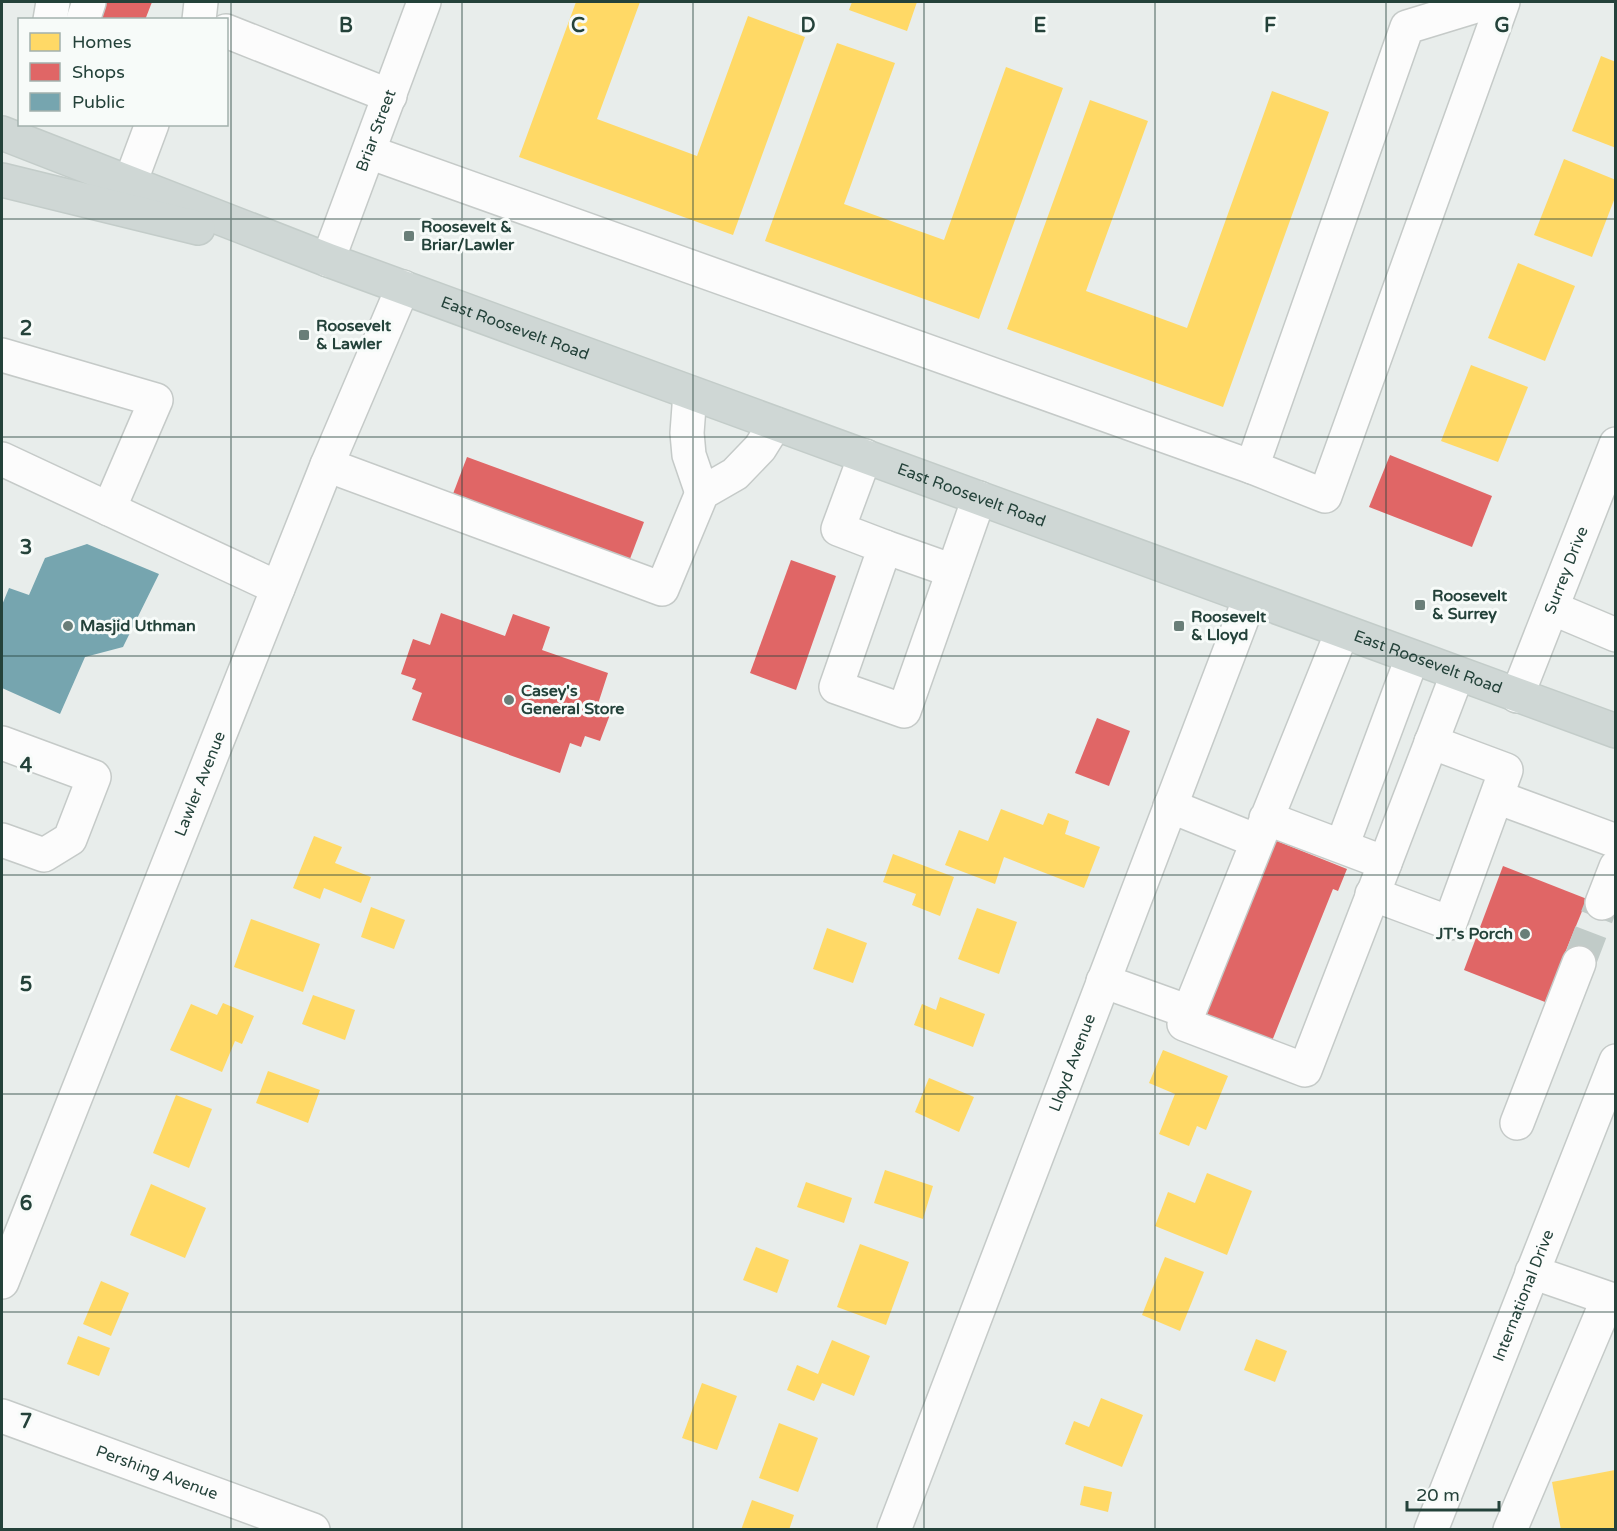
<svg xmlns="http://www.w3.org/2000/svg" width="1617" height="1531" font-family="'Varela Round',sans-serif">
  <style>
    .homes { fill: #ffd966 }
    .shops { fill: #e06666 }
    .public { fill: #76a5af }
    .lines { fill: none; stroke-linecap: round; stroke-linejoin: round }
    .minor-tunnel { stroke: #c1cbc8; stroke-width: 33; stroke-dasharray: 33 16; stroke-linecap: butt }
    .minor-casing { stroke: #c5cac8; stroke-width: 36 }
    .major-casing { stroke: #c3ccc9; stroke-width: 36 }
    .minor { stroke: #fcfcfc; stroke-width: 33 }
    .major { stroke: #cfd7d5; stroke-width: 33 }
    .grid { fill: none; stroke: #24423a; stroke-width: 1.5; stroke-opacity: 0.55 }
    .poi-dot { fill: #697e78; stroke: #f7fbf9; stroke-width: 2 }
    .labels { text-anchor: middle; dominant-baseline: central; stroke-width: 6; stroke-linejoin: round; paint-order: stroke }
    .street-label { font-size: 16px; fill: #24423a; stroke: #f7fbf9 }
    .poi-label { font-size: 16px; font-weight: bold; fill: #24423a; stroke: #f7fbf9; text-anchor: start }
    .grid-label { font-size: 20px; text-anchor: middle; font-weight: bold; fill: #24423a; stroke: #f7fbf9; stroke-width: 6; stroke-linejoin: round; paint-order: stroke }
  </style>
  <rect width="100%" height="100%" fill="#e8edeb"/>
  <g class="homes">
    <path d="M576,2H640L597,119L697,156L748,16L805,37L733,235L519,157Z"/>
    <path d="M852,2H917L907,31L849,10Z"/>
    <path d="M837,43L895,63L844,204L944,240L1006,67L1063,88L979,319L765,241Z"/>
    <path d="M1601,56L1616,62V148L1572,131Z"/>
    <path d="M1272,91L1329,112L1223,407L1007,329L1090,100L1148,121L1086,291L1187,328Z"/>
    <path d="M1564,159L1616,180V195L1592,257L1534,235Z"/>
    <path d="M1518,263L1575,286L1545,361L1488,338Z"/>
    <path d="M1471,365L1528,387L1498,462L1441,441Z"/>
    <path d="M1001,809L1043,825L1048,813L1069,821L1065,834L1100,847L1084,888L1004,857L995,884L945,865L959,830L988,841Z"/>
    <path d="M314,836L342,847L335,863L371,877L361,903L324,888L320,899L293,888Z"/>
    <path d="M893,854L954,877L940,916L912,905L916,894L883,882Z"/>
    <path d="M371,907L405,920L394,949L361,937Z"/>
    <path d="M977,908L1017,922L999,974L958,959Z"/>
    <path d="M251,919L320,944L303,992L234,967Z"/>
    <path d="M827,928L867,943L853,983L813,969Z"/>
    <path d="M313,995L355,1010L345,1040L302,1024Z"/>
    <path d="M940,997L985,1014L973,1047L914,1025L922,1004L936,1010Z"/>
    <path d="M223,1003L254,1016L242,1044L235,1041L222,1072L170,1050L191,1004L217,1015Z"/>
    <path d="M1163,1050L1228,1076L1206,1130L1197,1126L1189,1146L1159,1134L1175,1094L1149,1083Z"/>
    <path d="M268,1071L320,1090L308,1123L256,1103Z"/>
    <path d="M929,1078L974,1097L959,1132L915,1112Z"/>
    <path d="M176,1095L212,1109L189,1168L153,1153Z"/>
    <path d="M885,1170L933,1186L923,1219L874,1203Z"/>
    <path d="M1207,1173L1252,1191L1227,1255L1155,1226L1168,1192L1195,1203Z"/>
    <path d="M806,1182L852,1198L844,1223L797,1207Z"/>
    <path d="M151,1184L206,1208L185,1258L130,1235Z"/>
    <path d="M860,1244L909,1262L886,1325L837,1307Z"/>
    <path d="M756,1247L789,1260L777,1293L743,1280Z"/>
    <path d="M1165,1257L1204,1272L1180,1331L1142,1315Z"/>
    <path d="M101,1281L129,1293L111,1336L83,1324Z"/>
    <path d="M78,1336L110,1348L99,1376L67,1364Z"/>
    <path d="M1256,1339L1287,1351L1275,1382L1244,1370Z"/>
    <path d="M832,1340L870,1356L854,1396L822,1383L814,1401L787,1390L797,1365L818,1374Z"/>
    <path d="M702,1383L737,1396L717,1450L682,1438Z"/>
    <path d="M1101,1398L1143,1415L1122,1467L1065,1444L1074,1421L1089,1427Z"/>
    <path d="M779,1423L818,1438L798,1492L759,1478Z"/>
    <path d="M1615,1470L1616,1530H1561L1552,1482Z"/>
    <path d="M1084,1486L1112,1492L1108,1512L1080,1505Z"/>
    <path d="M752,1500L794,1515L789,1530H741Z"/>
  </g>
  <g class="shops">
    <path d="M69,2H152L145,20H79L64,14Z"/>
    <path d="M1390,455L1492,496L1472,547L1369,507Z"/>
    <path d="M467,457L644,522L625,572L448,507Z"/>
    <path d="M791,560L836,576L796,690L750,673Z"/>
    <path d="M441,613L505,636L513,614L550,627L542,650L608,673L597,707L611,712L600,741L585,736L581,747L570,743L560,773L412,720L422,693L412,689L416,679L401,674L413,639L430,645Z"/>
    <path d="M1097,718L1130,731L1109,786L1075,773Z"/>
    <path d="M1267,837L1347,869L1338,891L1333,889L1270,1046L1202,1020Z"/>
    <path d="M1503,866L1587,899L1545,1002L1464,970Z"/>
  </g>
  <path class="public" d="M87,544L159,574L123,647L85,657L60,714L2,688V605L9,588L29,595L45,558Z"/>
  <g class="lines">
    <path class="minor-tunnel" d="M1579,963L1602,903"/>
    <g class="minor-casing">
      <g id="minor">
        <path d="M50,20L53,2"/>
        <path d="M83,20L89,2"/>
        <path d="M199,20L201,2"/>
        <path d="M226,31L390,96"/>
        <path d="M369,152L1252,467L1407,27L1489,2"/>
        <path d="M130,183L152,124"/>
        <path id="s1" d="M328,260L424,2"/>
        <path d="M2,355L156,400L109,509"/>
        <path d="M690,393L687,433L689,455L702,493"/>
        <path d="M865,456L838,529L885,547L836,687L904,711L979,498"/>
        <path d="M2,459L278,588"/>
        <path d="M327,465L662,589L702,493L735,474L760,448L775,424"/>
        <path d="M1252,467L1325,496L1503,2"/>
        <path d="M885,547L953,571"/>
        <path d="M1552,608L1616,635"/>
        <path id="s2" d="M1517,696L1616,444"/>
        <path d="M2,743L94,777L70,839L44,855L2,840"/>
        <path d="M1497,797L1616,841"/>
        <path d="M1170,806L1257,841"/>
        <path d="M1266,818L1385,863L1305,1070L1184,1024L1342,632"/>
        <path d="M1342,846L1412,658"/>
        <path d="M1385,863L1457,675"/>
        <path d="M1372,894L1450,923L1506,770L1431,742"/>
        <path d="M1602,903L1616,867"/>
        <path d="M1103,981L1189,1012"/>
        <path d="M1517,1123L1579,963"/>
        <path d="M1532,1272L1616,1301"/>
        <path id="s3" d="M2,1282L327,465L403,287"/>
        <path id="s4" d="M2,1416L313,1530"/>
        <path id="s5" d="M894,1530L1250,598"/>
        <path id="s6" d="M1431,1530L1616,1061"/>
        <path d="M1510,1530L1608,1299"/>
      </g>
    </g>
    <g class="major-casing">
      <g id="major">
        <path id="s7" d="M2,133L328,260L1616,731"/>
        <path d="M2,180L198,228"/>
      </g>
    </g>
    <use href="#minor" class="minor"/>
    <use href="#major" class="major"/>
  </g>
  <path class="grid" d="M231,2V1530M462,2V1530M693,2V1530M924,2V1530M1155,2V1530M1386,2V1530M2,219H1616M2,437H1616M2,656H1616M2,875H1616M2,1094H1616M2,1312H1616"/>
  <g class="poi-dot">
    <rect x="403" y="230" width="12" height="12" rx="3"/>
    <rect x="298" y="329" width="12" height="12" rx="3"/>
    <rect x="1414" y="599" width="12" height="12" rx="3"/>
    <circle cx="68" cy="626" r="6"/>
    <rect x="1173" y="620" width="12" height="12" rx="3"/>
    <circle cx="509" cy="700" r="6"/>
    <circle cx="1525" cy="934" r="6"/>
  </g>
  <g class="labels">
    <g class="street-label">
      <text stroke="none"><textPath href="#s1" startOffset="138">Briar Street</textPath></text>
      <text stroke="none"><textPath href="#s7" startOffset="549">East Roosevelt Road</textPath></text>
      <text stroke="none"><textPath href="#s7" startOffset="1035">East Roosevelt Road</textPath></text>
      <text stroke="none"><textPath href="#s2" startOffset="135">Surrey Drive</textPath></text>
      <text stroke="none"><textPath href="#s7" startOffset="1521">East Roosevelt Road</textPath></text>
      <text stroke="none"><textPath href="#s3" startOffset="536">Lawler Avenue</textPath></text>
      <text stroke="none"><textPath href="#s5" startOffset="500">Lloyd Avenue</textPath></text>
      <text stroke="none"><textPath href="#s6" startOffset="252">International Drive</textPath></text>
      <text stroke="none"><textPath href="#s4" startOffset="165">Pershing Avenue</textPath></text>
    </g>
    <g class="poi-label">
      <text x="421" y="227">Roosevelt &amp;<tspan x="421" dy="18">Briar/Lawler</tspan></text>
      <text x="316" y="326">Roosevelt<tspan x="316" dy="18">&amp; Lawler</tspan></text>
      <text x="1432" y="596">Roosevelt<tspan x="1432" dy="18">&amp; Surrey</tspan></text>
      <text x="1191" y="617">Roosevelt<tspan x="1191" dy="18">&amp; Lloyd</tspan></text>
      <text x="80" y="626">Masjid Uthman</text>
      <text x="521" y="691">Casey's<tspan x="521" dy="18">General Store</tspan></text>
      <text x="1513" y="934" text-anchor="end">JT's Porch</text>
    </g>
  </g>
  <g class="grid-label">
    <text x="346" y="32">B</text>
    <text x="578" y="32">C</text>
    <text x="808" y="32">D</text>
    <text x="1040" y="32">E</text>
    <text x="1270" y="32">F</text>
    <text x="1502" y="32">G</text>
    <text x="26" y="335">2</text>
    <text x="26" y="554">3</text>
    <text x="26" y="772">4</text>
    <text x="26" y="991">5</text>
    <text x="26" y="1210">6</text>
    <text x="26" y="1428">7</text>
  </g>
  <rect width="1617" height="1531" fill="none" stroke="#24423a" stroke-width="6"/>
  <rect x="18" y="18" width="210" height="108" fill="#f7fbf9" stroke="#a3b1ad" stroke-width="1.5"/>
  <rect x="30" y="33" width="30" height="18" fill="#ffd966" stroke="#a3b1ad" stroke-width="1.5"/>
  <text x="72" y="48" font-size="18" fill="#24423a">Homes</text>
  <rect x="30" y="63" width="30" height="18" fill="#e06666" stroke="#a3b1ad" stroke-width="1.5"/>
  <text x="72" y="78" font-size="18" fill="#24423a">Shops</text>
  <rect x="30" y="93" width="30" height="18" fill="#76a5af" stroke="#a3b1ad" stroke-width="1.5"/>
  <text x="72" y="108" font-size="18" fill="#24423a">Public</text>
  <path d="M1407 1501v9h92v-9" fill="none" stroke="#24423a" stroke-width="3"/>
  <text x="1416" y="1501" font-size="18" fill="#24423a" stroke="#f7fbf9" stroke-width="4.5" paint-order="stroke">20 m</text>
</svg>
